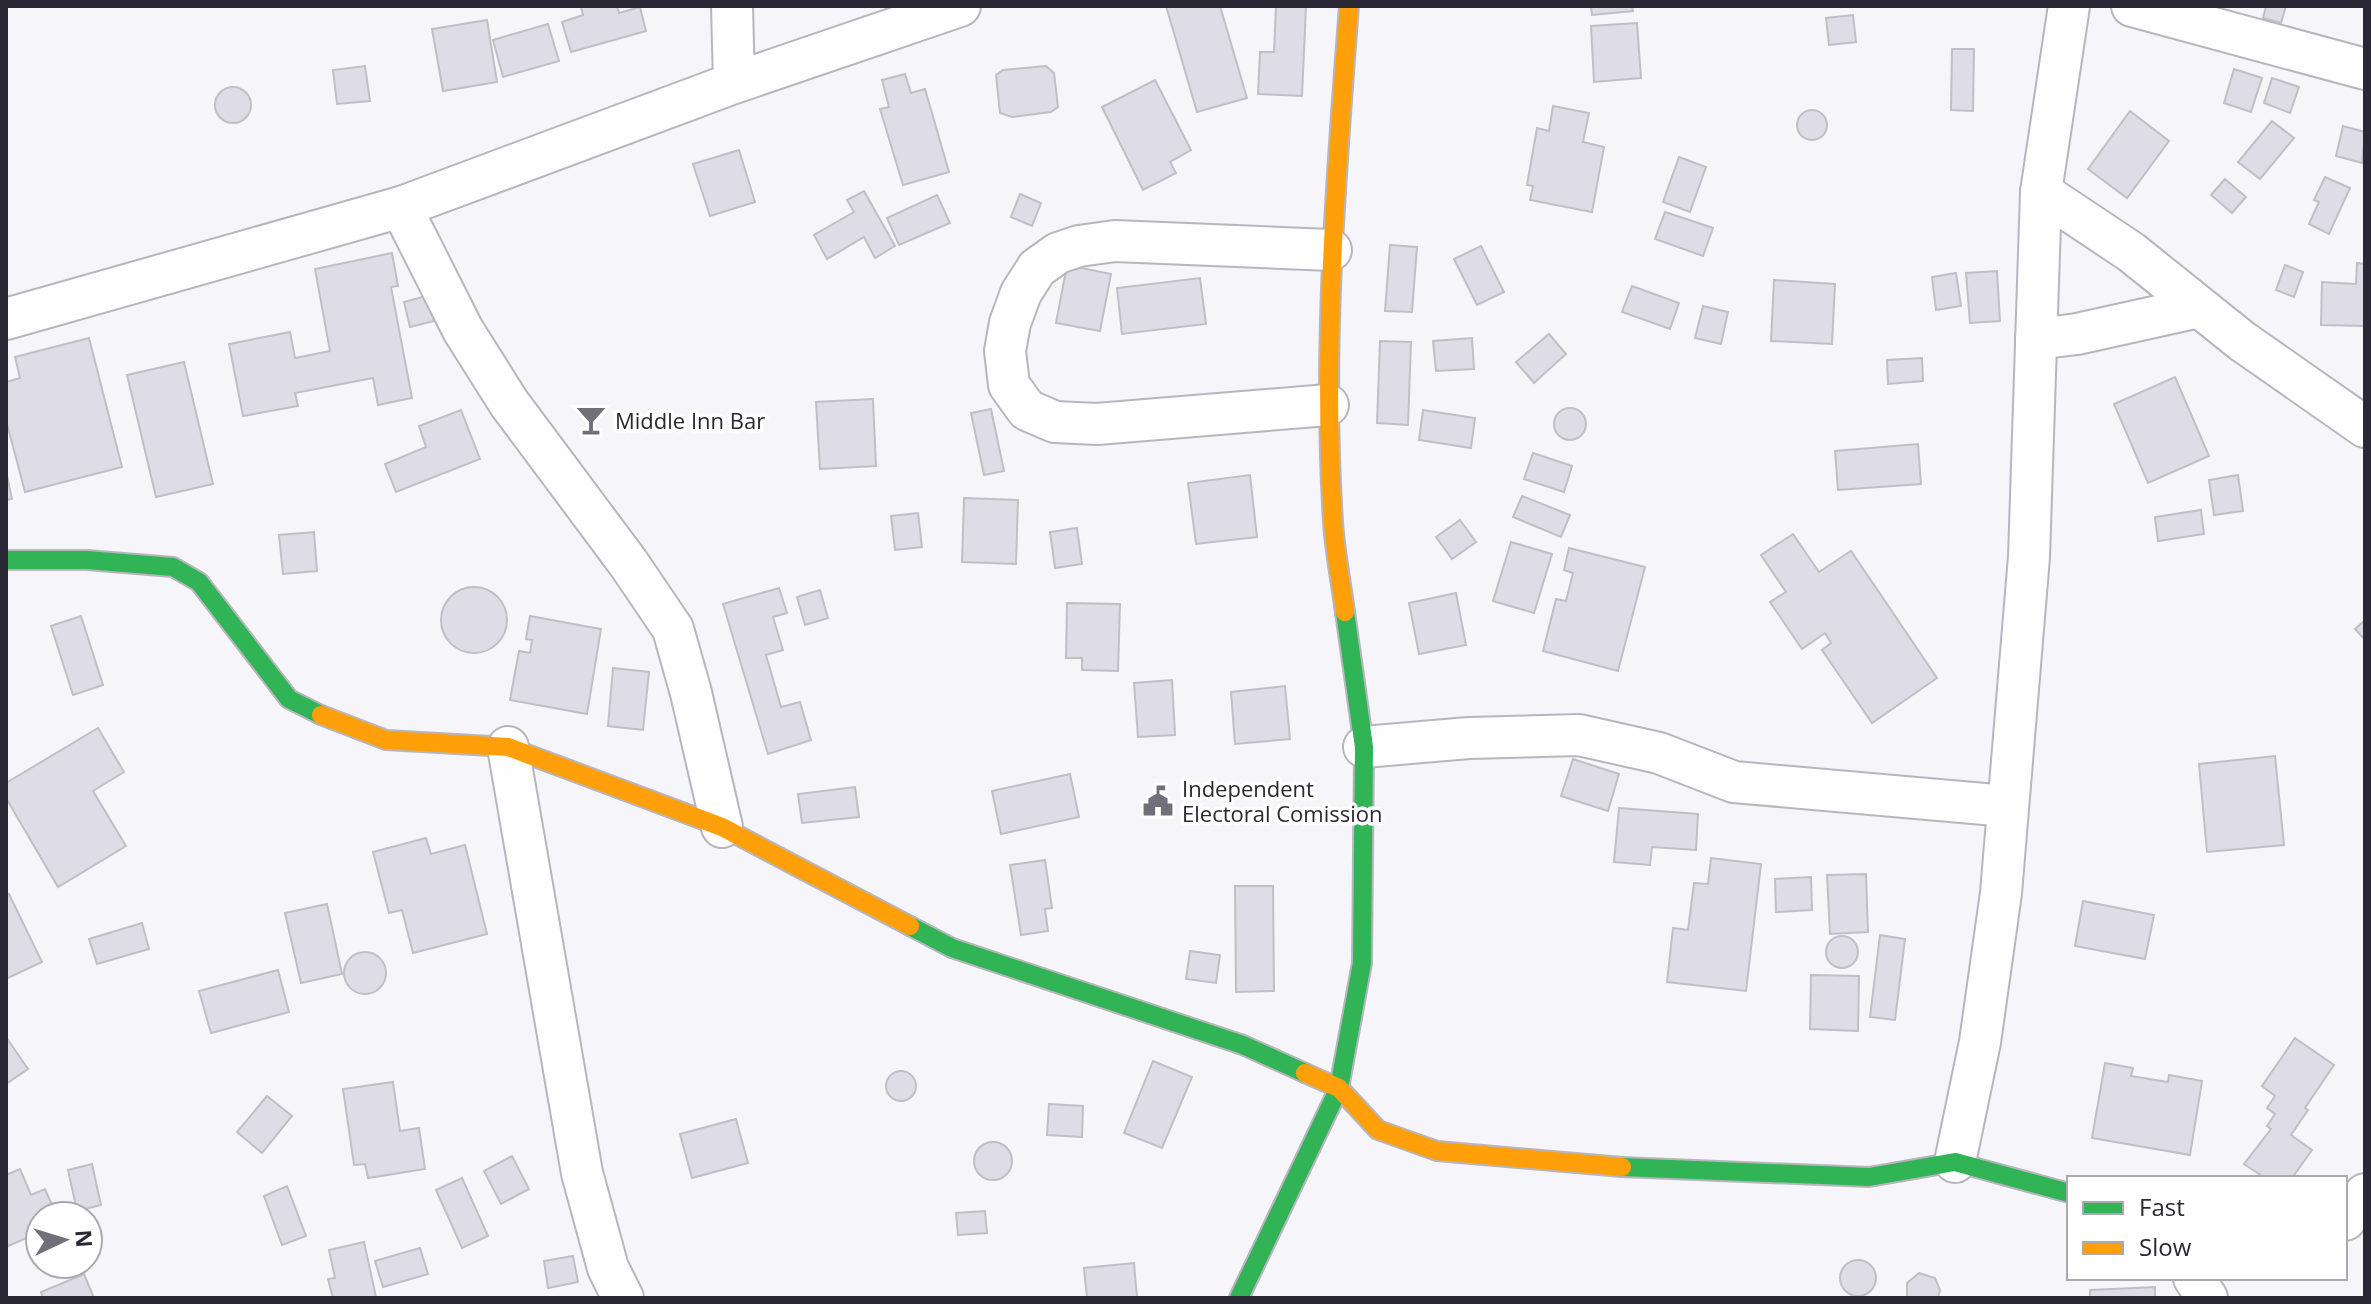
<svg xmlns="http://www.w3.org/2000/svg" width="2371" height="1304" font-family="'Open Sans',sans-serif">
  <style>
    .building { fill: #dedce5; stroke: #c0bfc6; stroke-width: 2 }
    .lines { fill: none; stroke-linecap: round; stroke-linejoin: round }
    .street-casing { stroke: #b7b6be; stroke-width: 44 }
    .fast-casing { stroke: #b7b6be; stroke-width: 22 }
    .slow-casing { stroke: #b7b6be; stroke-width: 22 }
    .street { stroke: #fefefe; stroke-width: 40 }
    .fast { stroke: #30b455; stroke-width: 18 }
    .slow { stroke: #ff9f0a; stroke-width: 18 }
    .labels { text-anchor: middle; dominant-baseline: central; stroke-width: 7; stroke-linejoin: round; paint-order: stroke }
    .poi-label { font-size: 22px; fill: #292834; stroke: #fff; text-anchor: start }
  </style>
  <rect width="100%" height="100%" fill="#f6f5fa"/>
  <g class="building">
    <path d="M617,6L619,13L640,7L646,31L571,52L562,22L583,15L581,7L584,6Z"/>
    <path d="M1166,6H1220L1247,98L1197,112Z"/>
    <path d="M1276,6H1306L1302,96L1258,94L1260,52H1274Z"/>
    <path d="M1591,6H1632L1633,11L1592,15Z"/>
    <path d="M2266,6H2286L2281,23L2263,18Z"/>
    <path d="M1853,15L1856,42L1829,45L1826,18Z"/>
    <path d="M487,20L497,82L443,91L432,29Z"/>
    <path d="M1637,23L1641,78L1594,82L1591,26Z"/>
    <path d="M548,24L559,61L503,77L493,40Z"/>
    <path d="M1952,49H1974L1973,111L1951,110Z"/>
    <path d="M365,66L370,101L337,104L333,70Z"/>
    <path d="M1046,66L1054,73L1058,107L1051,112L1012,117L1000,113L996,75L1003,70Z"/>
    <path d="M2234,69L2262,78L2251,112L2224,103Z"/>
    <path d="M905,74L911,93L925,89L949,172L903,185L880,109L889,107L882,80Z"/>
    <path d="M2272,78L2299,87L2290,113L2264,103Z"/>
    <path d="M1155,80L1191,150L1170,162L1176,173L1143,190L1102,107Z"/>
    <circle cx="233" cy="105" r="18"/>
    <path d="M1553,106L1589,113L1583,142L1604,147L1592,212L1530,200L1533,186L1527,185L1537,128L1549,131Z"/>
    <circle cx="1812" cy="125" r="15"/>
    <path d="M2130,111L2169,141L2127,198L2088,169Z"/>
    <path d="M2272,121L2294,138L2260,179L2238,162Z"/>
    <path d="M2343,126L2365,132L2362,163L2336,156Z"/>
    <path d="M739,150L755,202L710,216L693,164Z"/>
    <path d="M1679,157L1706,167L1690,212L1663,202Z"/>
    <path d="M2325,177L2350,188L2329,234L2309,224L2319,202L2314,200Z"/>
    <path d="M2225,179L2246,197L2232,213L2211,195Z"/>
    <path d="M864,191L895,246L875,258L864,237L827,259L814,235L854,212L847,200Z"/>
    <path d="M1020,194L1041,203L1032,226L1011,217Z"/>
    <path d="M937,195L950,223L899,245L887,218Z"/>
    <path d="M1665,212L1713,228L1703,256L1655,239Z"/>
    <path d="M1390,245L1417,247L1412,312L1385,311Z"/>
    <path d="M1481,246L1504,292L1477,305L1454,259Z"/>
    <path d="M392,253L398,286L391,287L412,398L378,405L373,378L295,393L298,406L243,416L229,344L290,332L295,358L330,351L315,269Z"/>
    <path d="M2357,263L2365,264V326L2321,325L2322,282L2356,284Z"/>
    <path d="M1067,265L1111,274L1100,331L1056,323Z"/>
    <path d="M2285,265L2303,272L2294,297L2276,290Z"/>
    <path d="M1997,271L2000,321L1970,323L1966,273Z"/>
    <path d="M1956,273L1961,306L1936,310L1932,277Z"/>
    <path d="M1200,278L1206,324L1122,334L1117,288Z"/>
    <path d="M1774,280L1835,284L1832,344L1771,341Z"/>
    <path d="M1632,286L1679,303L1670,329L1622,312Z"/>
    <path d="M426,296L434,321L410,327L404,302Z"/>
    <path d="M1703,306L1728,312L1721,344L1695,338Z"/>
    <path d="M1549,334L1566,354L1534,383L1516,362Z"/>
    <path d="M89,338L122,467L25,492L6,420V382L20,378L15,357Z"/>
    <path d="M1472,338L1474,369L1436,371L1433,341Z"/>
    <path d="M1380,341L1411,342L1408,425L1377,423Z"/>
    <path d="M1922,358L1923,381L1888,384L1887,360Z"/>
    <path d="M184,362L213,484L156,497L127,375Z"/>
    <path d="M2175,377L2209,456L2148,483L2114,404Z"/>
    <path d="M873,399L876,466L820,469L816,402Z"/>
    <circle cx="1570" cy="424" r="16"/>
    <path d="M991,409L1004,471L984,475L971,413Z"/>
    <path d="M461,410L480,459L396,492L385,464L426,447L419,426Z"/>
    <path d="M1423,410L1475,418L1471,448L1419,440Z"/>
    <path d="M1918,444L1921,484L1838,490L1835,451Z"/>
    <path d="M1533,453L1572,466L1564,492L1524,479Z"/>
    <path d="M6,471L12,499L6,500Z"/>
    <path d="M1250,475L1257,537L1196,544L1188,483Z"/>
    <path d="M2238,475L2243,511L2214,515L2209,480Z"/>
    <path d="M1522,496L1570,515L1561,537L1513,517Z"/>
    <path d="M964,498L1018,500L1016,564L962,562Z"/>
    <path d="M2201,510L2204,534L2158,541L2155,517Z"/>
    <path d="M918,513L922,547L895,550L891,516Z"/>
    <path d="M1460,520L1476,542L1452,559L1436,537Z"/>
    <path d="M1077,528L1082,564L1055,568L1050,532Z"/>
    <path d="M314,532L317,571L283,574L279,535Z"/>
    <path d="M1793,534L1819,572L1851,551L1937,678L1872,723L1822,650L1831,643L1825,633L1802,649L1770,602L1786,592L1761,555Z"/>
    <path d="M1511,542L1552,554L1534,613L1493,601Z"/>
    <path d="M1569,548L1645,567L1618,671L1543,651L1556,599L1566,601L1573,573L1564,570Z"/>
    <circle cx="474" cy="620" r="33"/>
    <path d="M779,588L787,613L773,617L783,650L766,655L781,707L800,702L811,740L768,754L723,604Z"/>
    <path d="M820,590L828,618L805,625L797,597Z"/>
    <path d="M1456,593L1466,645L1419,654L1409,603Z"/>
    <path d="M1067,603L1120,604L1118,671L1082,670V658H1066Z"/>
    <path d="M81,616L103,685L73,695L51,626Z"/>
    <path d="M530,616L601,629L587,714L510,700L519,651L530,653L532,640L526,639Z"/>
    <path d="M2365,620V640L2355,629Z"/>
    <path d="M613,668L649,672L643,730L608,726Z"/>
    <path d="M1172,680L1175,735L1138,737L1134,683Z"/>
    <path d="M1285,686L1290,739L1235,744L1231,692Z"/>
    <path d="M98,728L124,772L93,791L126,846L58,887L6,798V783Z"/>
    <path d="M2275,756L2284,845L2207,852L2199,764Z"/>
    <path d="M1573,759L1619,774L1608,811L1561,796Z"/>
    <path d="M1070,774L1079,817L1001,834L992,791Z"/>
    <path d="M855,787L859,817L802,823L798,794Z"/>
    <path d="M1619,808L1698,814L1696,850L1652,847L1650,865L1614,862Z"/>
    <path d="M426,838L431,854L465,845L487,934L413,953L402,910L389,913L373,852Z"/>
    <path d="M1711,858L1761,864L1746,991L1667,982L1673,928L1688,930L1694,883L1708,884Z"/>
    <path d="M1045,860L1052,908L1045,909L1048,931L1021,935L1010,865Z"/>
    <path d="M1866,874L1868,932L1830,934L1827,875Z"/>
    <path d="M1811,877L1812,910L1776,912L1775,879Z"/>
    <path d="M1235,886H1273L1274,991L1236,992Z"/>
    <path d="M9,894L42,962L6,979V895Z"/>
    <path d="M2083,901L2154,915L2145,959L2075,946Z"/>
    <path d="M327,904L342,974L301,983L285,913Z"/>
    <path d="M142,923L149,949L97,964L89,939Z"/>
    <path d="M1880,935L1905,939L1895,1020L1870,1017Z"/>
    <circle cx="1842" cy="952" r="16"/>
    <path d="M1190,951L1220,955L1216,983L1186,979Z"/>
    <circle cx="365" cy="973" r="21"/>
    <path d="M278,970L289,1012L211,1033L199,991Z"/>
    <path d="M1811,975L1859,976L1858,1031L1810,1029Z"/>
    <path d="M6,1037L28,1069L6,1084Z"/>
    <path d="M2295,1038L2334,1065L2305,1108L2308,1110L2291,1135L2312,1150L2292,1178H2265L2244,1164L2271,1129L2267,1126L2275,1114L2267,1108L2275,1096L2262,1086Z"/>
    <path d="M1153,1061L1192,1077L1162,1148L1124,1133Z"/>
    <path d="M2105,1063L2133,1068L2131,1076L2168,1082L2169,1075L2202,1081L2190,1155L2092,1138Z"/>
    <circle cx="901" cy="1086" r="15"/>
    <path d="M393,1082L400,1131L419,1128L425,1169L368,1178L365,1164L354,1165L343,1089Z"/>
    <path d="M267,1096L292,1116L262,1153L237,1132Z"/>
    <path d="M1049,1104L1083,1106L1082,1137L1047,1135Z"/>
    <path d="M736,1119L748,1163L692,1178L680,1134Z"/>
    <circle cx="993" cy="1161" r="19"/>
    <path d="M512,1156L529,1189L501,1204L484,1171Z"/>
    <path d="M92,1164L101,1205L77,1211L68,1170Z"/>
    <path d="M20,1169L31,1195L45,1189L57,1216H40V1232L6,1247V1175Z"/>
    <path d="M462,1178L488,1236L462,1248L436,1190Z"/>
    <path d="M287,1186L306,1236L282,1245L264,1196Z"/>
    <path d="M985,1211L987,1233L958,1235L956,1213Z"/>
    <path d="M364,1242L376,1297L333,1298L328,1279L335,1278L329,1250Z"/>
    <path d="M420,1248L428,1274L383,1287L375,1261Z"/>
    <path d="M573,1256L578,1282L548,1288L544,1261Z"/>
    <circle cx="1858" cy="1278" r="18"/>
    <path d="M1134,1263L1137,1298H1087L1084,1268Z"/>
    <path d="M1919,1273L1935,1278L1940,1290L1938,1298H1907V1283Z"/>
    <path d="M84,1274L94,1298H43L41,1292Z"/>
    <path d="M2155,1287V1298H2090V1290Z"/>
  </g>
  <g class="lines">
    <g class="street-casing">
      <g id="street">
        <path d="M732,6L734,83"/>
        <path d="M2132,6L2365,69"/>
        <path d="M2041,192L2131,252L2242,341L2365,427"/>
        <path d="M401,207L463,330L509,403L629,564L673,629L691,693L722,827"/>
        <path d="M6,319L401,207L734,83L960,6"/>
        <path d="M2036,339L2077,334L2199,307"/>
        <path d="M1328,405L1097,424L1055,422L1027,410L1009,385L1005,351L1010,323L1021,293L1037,268L1058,253L1079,246L1115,241L1331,250"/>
        <path d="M508,747L582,1173L608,1268L623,1298"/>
        <path d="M1364,747L1469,738L1579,735L1659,753L1734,782L2007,806"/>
        <path d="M1955,1162L1980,1042L2001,893L2029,557L2041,192L2069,6"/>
        <path d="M2345,1220L2365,1194"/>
        <path d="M2194,1278L2207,1298"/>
      </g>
    </g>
    <g class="fast-casing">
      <g id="fast">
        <path d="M6,560H87L173,567L199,582L289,699L321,715"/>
        <path d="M910,926L952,948L1243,1045L1305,1073"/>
        <path d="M1622,1167L1869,1177L1955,1162L2069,1193"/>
        <path d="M1239,1298L1339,1088L1362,963L1364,747L1345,612"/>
      </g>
    </g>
    <g class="slow-casing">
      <g id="slow">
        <path d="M1345,612C1341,582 1335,552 1333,522C1322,349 1336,178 1349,6"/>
        <path d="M321,715L386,740L508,747L722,827L910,926"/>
        <path d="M1305,1073L1339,1088L1378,1130L1437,1151L1622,1167"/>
      </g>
    </g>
    <use href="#street" class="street"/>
    <use href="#fast" class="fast"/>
    <use href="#slow" class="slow"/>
  </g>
  <defs>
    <g id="bar-bare" transform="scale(2.4)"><path d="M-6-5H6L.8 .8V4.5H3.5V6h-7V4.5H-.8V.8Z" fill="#717079" stroke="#fff" stroke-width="2.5" paint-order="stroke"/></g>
    <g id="civic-bare" transform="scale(2.4)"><path d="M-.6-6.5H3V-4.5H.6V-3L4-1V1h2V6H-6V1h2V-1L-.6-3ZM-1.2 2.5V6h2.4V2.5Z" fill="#717079" stroke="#fff" stroke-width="2.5" paint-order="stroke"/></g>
  </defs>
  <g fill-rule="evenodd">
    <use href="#bar-bare" x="591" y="420"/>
    <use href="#civic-bare" x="1158" y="801"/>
  </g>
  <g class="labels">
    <g class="poi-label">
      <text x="615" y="420">Middle Inn Bar</text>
      <text x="1182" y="788">Independent<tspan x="1182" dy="25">Electoral Comission</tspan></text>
    </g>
  </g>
  <rect width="2371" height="1304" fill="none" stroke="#292834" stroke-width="16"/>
  <rect x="2067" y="1176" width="280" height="104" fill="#ffffff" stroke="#a9a9ae" stroke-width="2"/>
  <rect x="2083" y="1202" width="40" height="12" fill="#30b455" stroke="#a9a9ae" stroke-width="2"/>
  <text x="2139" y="1216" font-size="24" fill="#292834">Fast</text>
  <rect x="2083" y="1242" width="40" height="12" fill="#ff9f0a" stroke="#a9a9ae" stroke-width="2"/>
  <text x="2139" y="1256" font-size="24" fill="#292834">Slow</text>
  <g transform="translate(64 1240) rotate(86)"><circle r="38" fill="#ffffff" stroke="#a9a9ae" stroke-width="2"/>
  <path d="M0-6L14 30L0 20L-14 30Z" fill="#717079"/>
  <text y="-12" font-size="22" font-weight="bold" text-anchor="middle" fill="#292834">N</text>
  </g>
</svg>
